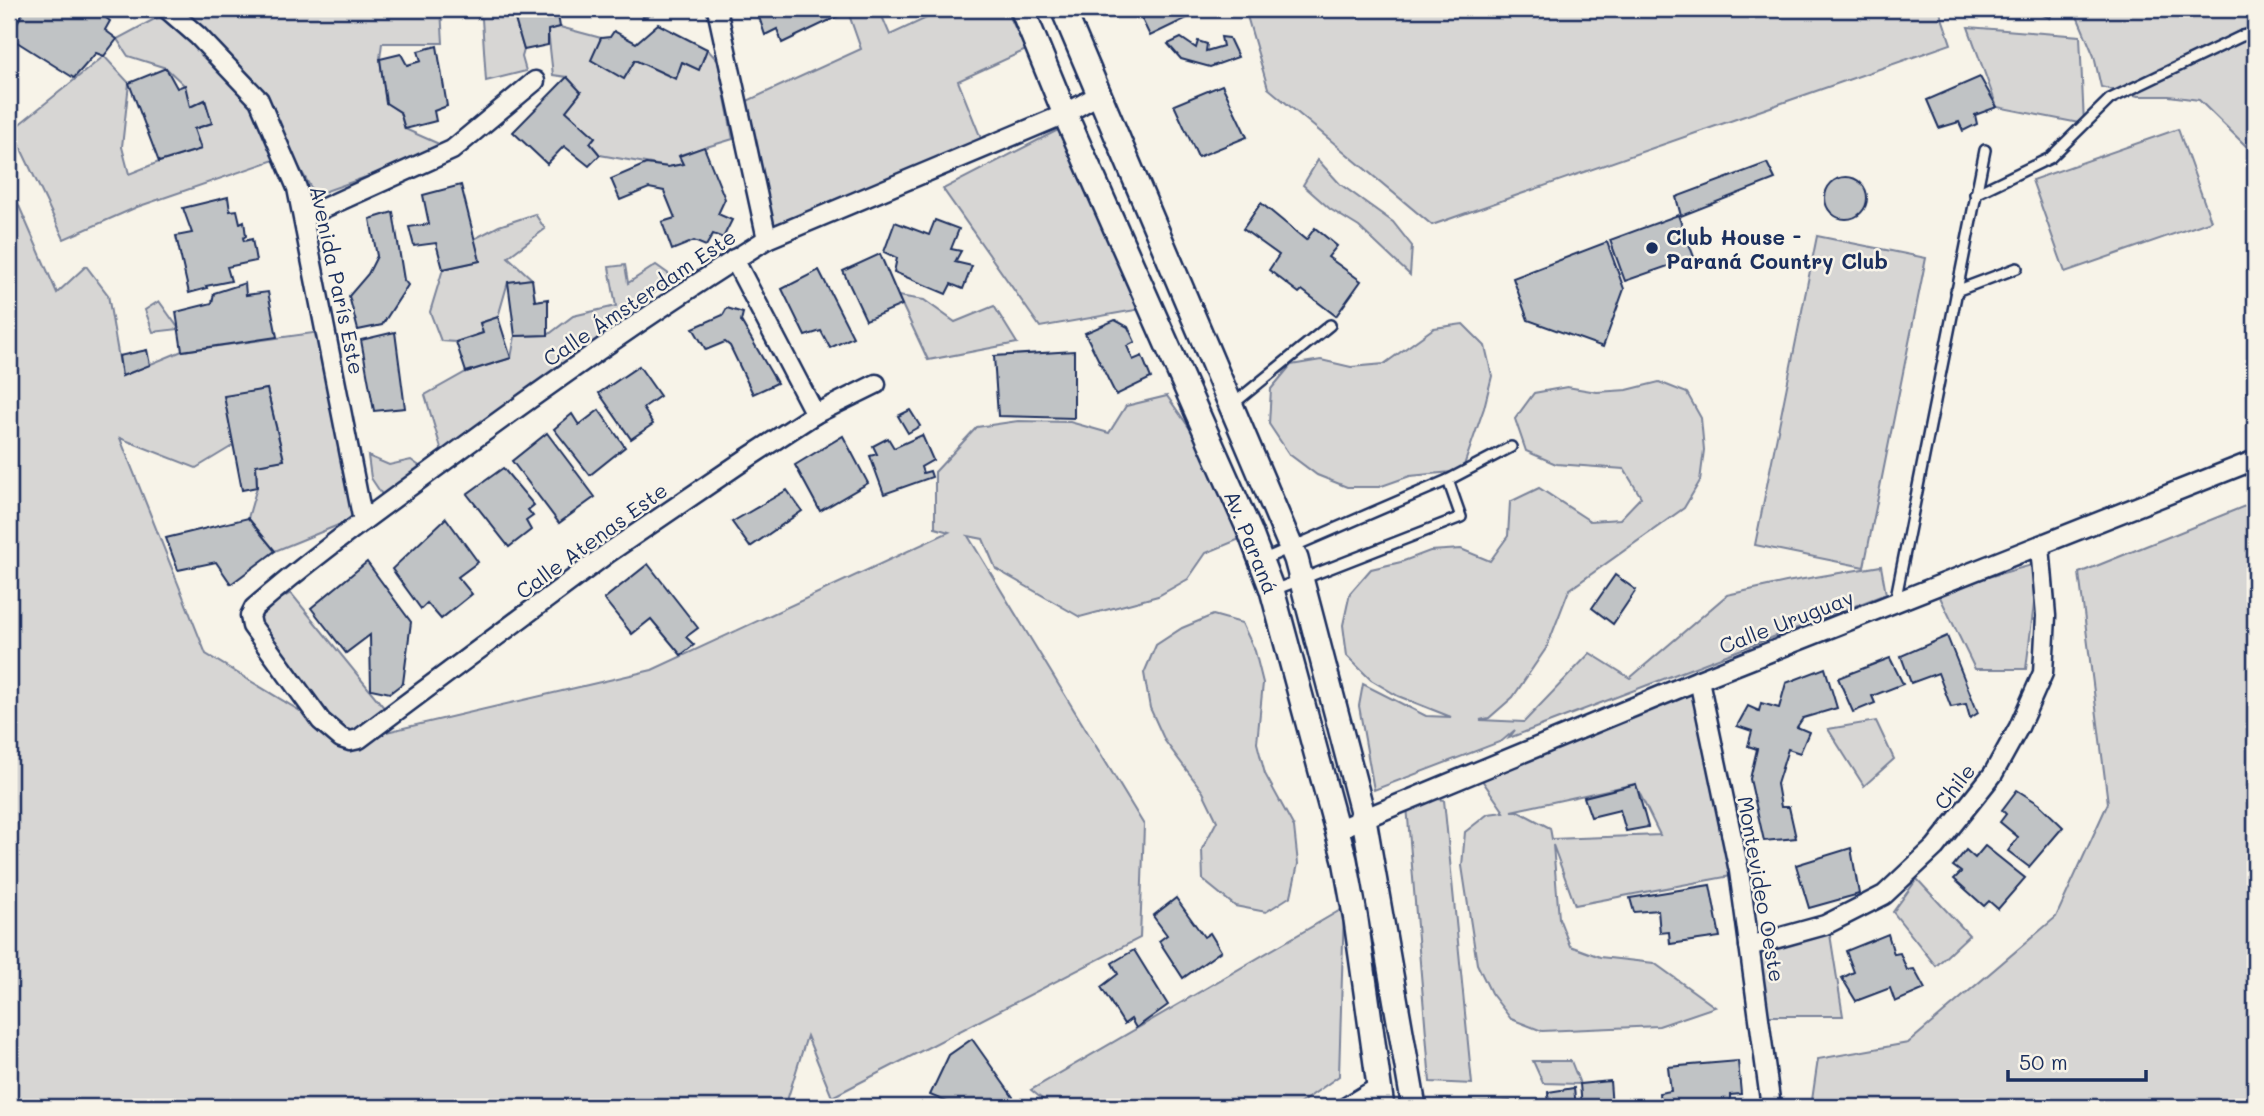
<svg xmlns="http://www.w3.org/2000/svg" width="2264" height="1116" font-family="Mali,sans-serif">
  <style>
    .green { fill: #d7d6d4; stroke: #798299; stroke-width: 2; fill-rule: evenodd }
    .building { fill: #c0c3c5; stroke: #1b2f5e; stroke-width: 2 }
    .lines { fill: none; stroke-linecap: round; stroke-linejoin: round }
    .service-casing { stroke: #1b2f5e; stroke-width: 14 }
    .minor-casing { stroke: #1b2f5e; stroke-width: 23 }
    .tertiary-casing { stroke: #1b2f5e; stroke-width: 28 }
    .service { stroke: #f7f3e8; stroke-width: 9 }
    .minor { stroke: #f7f3e8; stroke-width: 18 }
    .tertiary { stroke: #f7f3e8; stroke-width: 23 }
    .poi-dot { fill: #1b2f5e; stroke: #f7f3e8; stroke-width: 2.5 }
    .labels { text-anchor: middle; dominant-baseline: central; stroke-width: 5; stroke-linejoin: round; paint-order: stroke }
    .poi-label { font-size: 21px; font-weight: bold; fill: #1b2f5e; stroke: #f7f3e8; text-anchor: start }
    .street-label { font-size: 21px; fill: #1b2f5e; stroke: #f7f3e8 }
  </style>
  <rect width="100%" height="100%" fill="#f7f3e8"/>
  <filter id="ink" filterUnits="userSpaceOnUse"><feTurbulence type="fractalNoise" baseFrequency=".0143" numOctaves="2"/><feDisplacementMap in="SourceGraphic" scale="14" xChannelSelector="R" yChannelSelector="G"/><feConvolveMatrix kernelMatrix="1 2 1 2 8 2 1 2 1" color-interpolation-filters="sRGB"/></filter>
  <g filter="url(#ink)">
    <g class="green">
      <path d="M193,9H441L443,43H382L380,59L386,103L400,112L405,129L448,148L315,195L261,100L181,21Z"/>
      <path d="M464,9H512L524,50L522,57L526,71L486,81L482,19Z"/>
      <path d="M847,9H879L890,35L946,9H1006L1026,50L958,81L984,146L765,228L747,101L861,49Z"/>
      <path d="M1245,9H1939L1951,44L1432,225L1268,88Z"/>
      <path d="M2074,9H2255V148L2246,146L2199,100L2169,96H2138L2101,87L2094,56Z"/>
      <path d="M162,15L259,99L283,157L137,207L64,239L12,130L104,56L129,83L122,147L129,174L159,162L201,149L194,129L212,123L205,100L190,107L184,85L166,68L128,56L117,39Z"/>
      <path d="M560,27L601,38L592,60L624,79L635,60L675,79L682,62L699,70L707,49L718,61L733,139L680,155L683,164L668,167L600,155L590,143L595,137L566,111L581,92L567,77L553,75L548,30Z"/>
      <path d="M1968,27L2080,36L2084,124L1997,107Z"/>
      <path d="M1062,128L1141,309L1040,327L943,189Z"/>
      <path d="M2178,129L2211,221L2065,272L2032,180Z"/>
      <path d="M1318,160L1340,184L1393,222L1412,246L1410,275L1359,227L1330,209L1303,185Z"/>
      <path d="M9,183L57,293L86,266L108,295L122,376L182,351L320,332L333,365L353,519L275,551L248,518L257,487L256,465L284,460L267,389L225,397L234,445L196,468L120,438L206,654L348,740L251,616L291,593L390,715L352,740L652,670L949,532L935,528V472L977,427L1018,421L1070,422L1109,433L1126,406L1167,396L1214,463L1247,536L1206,553L1188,579L1158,596L1080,617L996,569L983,539L968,536L1144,825L1140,938L832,1097L807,1036L785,1107H9Z"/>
      <path d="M535,214L545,229L508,257L532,279L508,282L498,317L480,323L483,333L456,342L441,341L430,312L443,269L480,261L474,239L499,226Z"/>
      <path d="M1817,236L1926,258L1864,567L1755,545Z"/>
      <path d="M625,265L628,283L656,265L673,277L588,348L443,455L425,395L466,372L511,358L515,336L548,335L573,316L616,306L609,267Z"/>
      <path d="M898,296L924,300L955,322L994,306L1017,343L928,360Z"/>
      <path d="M159,301L179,329L153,332L145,310Z"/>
      <path d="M1463,324L1485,346L1492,376L1484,408L1462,471L1410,476L1379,487H1347L1317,475L1289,454L1269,424L1271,389L1291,365L1321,360L1351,367L1384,364L1434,328Z"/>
      <path d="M1659,382L1687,393L1701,418L1704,450L1700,481L1684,508L1569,590L1547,647L1513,697L1489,718L1480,720L1524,722L1590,653L1630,678L1727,595L1786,582L1881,566L1886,594L1509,738L1515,730L1502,741L1374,790L1359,706L1363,684L1426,716L1451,717L1398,696L1371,680L1347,656L1343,625L1350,593L1371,569L1401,562L1430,551L1461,549L1490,561L1508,536L1510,502L1539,488L1590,521L1620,519L1641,497L1624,469L1556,464L1526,451L1515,419L1534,393L1567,387L1597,392L1627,390Z"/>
      <path d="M368,456L389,465L411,460L428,472L387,502L371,478Z"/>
      <path d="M2255,502V1107H1811L1818,1059L1908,1043L2056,917L2108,803L2079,573Z"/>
      <path d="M2039,563L2026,669H1975L1937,591Z"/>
      <path d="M1213,615L1242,623L1255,651L1263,683L1257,743L1265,774L1294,827L1298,864L1291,896L1266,912L1235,906L1203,880L1202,849L1217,821L1203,792L1165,741L1150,708L1144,673L1156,645L1182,628Z"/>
      <path d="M1696,684L1736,875L1575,905L1553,845L1559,918L1570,946L1600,957L1654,963L1715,1007L1659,1026L1542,1031L1511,1019L1491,993L1477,964L1462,866L1465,832L1488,814L1504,812L1475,770ZM1635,784L1660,835L1552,839L1550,828L1518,811H1511Z"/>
      <path d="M1876,721L1894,759L1864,786L1828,729Z"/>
      <path d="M1406,794L1444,800L1472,1084L1430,1082Z"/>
      <path d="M1917,879L1969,935L1936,966L1893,912Z"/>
      <path d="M1344,908L1339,1076L1295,1107H1052L1031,1090Z"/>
      <path d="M1829,928L1843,1016H1763L1753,950Z"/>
      <path d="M1533,1061H1571L1580,1084L1543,1083Z"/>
    </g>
    <g class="building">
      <path d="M25,9H102L100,13L110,21L105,30L117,39L104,56L96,53L74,78L9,37Z"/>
      <path d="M512,9H557L560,27L548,30V45L524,50Z"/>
      <path d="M641,9H668L643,17Z"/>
      <path d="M768,9H847L849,11L782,43L777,29L765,35L759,17L770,14Z"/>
      <path d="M1137,9H1184L1189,17L1150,36Z"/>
      <path d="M2029,9H2054L2050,18Z"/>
      <path d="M658,24L707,49L699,70L682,62L676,79L635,60L624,79L591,60L601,38L610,37L614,31L636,43Z"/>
      <path d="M1221,37L1229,38L1238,57L1210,67L1181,59L1168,44L1181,38L1196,48L1198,41L1207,44L1206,51L1223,46Z"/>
      <path d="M437,46L447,106L434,111L436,121L405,129L400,112L386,103L380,59L401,54L407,65L421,61L418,51Z"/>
      <path d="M166,68L177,88L185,85L190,107L205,100L212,123L194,129L201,149L159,162L129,83Z"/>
      <path d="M567,77L581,92L566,111L595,137L590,143L600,155L589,166L564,146L547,164L513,132Z"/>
      <path d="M1980,77L1997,107L1975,115L1977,124L1963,131L1959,122L1939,128L1927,100Z"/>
      <path d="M1222,85L1247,137L1198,157L1174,105Z"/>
      <path d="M704,147L725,199L718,214L732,220L723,238L713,234L706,246L694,241L672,250L662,222L675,218L664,191L649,188L620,200L611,179L646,164L668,167L683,164L679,156Z"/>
      <path d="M1767,163L1775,179L1681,216L1676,197Z"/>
      <circle cx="1846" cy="198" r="21"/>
      <path d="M461,185L480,261L443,269L436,243L414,246L409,227L429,224L423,195Z"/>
      <path d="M228,197L230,211L237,210L240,223L244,221L246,236L243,238L244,241L252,239L256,261L227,267L231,281L206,286L207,288L189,293L176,236L192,233L183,208Z"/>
      <path d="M1261,203L1306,240L1315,228L1337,246L1328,257L1361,281L1336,316L1302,290L1299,293L1269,270L1279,255L1243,229Z"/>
      <path d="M393,212L404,280L408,285L382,325L358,330L349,296L368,274L377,256L370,219Z"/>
      <path d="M1678,215L1694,257L1625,281L1610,240Z"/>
      <path d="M935,220L959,229L951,249L961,251L955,262L972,266L963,289L951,284L946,294L894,272L897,258L884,252L895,222L929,235Z"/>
      <path d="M1607,242L1624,289L1603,347L1528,320L1513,278Z"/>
      <path d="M880,254L902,305L866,320L843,271Z"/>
      <path d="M819,270L853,337L830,348L821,331L805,336L782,289Z"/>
      <path d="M532,279L535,301L548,299V335L515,336L508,282Z"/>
      <path d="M245,283L246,295L268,292L277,337L182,351L176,312L212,303L214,293Z"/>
      <path d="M727,308L743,313L741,321L777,383L753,394L730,346L725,342L706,350L693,328L723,315Z"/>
      <path d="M498,317L511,358L466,372L456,342L483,333L480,323Z"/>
      <path d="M1115,320L1128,327L1135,342L1127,346L1133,360L1142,356L1151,378L1116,395L1085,333Z"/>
      <path d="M395,332L405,408L374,411L361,340Z"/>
      <path d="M147,350L150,365L122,376L119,356Z"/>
      <path d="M1074,351V418L998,416L994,356Z"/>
      <path d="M639,366L660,396L643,408L653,424L631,439L599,393Z"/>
      <path d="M267,389L284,460L256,465L257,487L242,490L224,396Z"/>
      <path d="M599,410L625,447L590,475L554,429L572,414L579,425Z"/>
      <path d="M910,410L920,426L908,433L898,416Z"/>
      <path d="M547,433L595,497L559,523L512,461Z"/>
      <path d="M922,435L933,460L921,467L923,473L930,471L932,477L884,494L870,456L877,454L873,446L888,438L894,448Z"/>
      <path d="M843,436L868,483L820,511L795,465Z"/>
      <path d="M503,468L534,505L528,510L533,516L526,521L531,530L509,547L467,494Z"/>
      <path d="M787,490L802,511L750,547L732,522Z"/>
      <path d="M248,518L275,551L231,584L216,562L178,570L166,538Z"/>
      <path d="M446,518L478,562L458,577L472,594L441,619L427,603L421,609L392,569Z"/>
      <path d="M367,562L411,622L403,683L390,693L371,689L370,635L346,653L311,608Z"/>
      <path d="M648,564L698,628L686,637L694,645L681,655L651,619L632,634L604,599Z"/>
      <path d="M1615,575L1636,590L1613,624L1592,608Z"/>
      <path d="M1947,636L1978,713L1970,718L1966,704L1951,707L1938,673L1911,683L1901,656Z"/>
      <path d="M1890,658L1903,684L1872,696L1875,703L1853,712L1838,678Z"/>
      <path d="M1825,668L1837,708L1803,718L1797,727L1809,732L1800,753L1788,749L1777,784L1781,807H1789L1796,838L1764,841L1750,779L1757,749L1748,746L1752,731L1737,726L1748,706L1759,711L1761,703L1779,708L1786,683Z"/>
      <path d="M1636,784L1648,827L1626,831L1620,810L1591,817L1584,797Z"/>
      <path d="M2017,790L2039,804L2063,827L2029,867L2008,851L2018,837L2000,822L2006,814L2002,810Z"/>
      <path d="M1985,846L2025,878L1998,909L1989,901L1984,906L1954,879L1961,872L1953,866L1966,850L1975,858Z"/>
      <path d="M1851,848L1859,894L1809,908L1796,865Z"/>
      <path d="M1710,885L1720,937L1670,944L1669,932L1660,933L1658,910L1634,912L1630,898Z"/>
      <path d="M1176,898L1204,937L1210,933L1221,951L1183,978L1159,941L1167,935L1153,916Z"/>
      <path d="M1888,934L1894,954L1900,953L1907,970L1914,969L1925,989L1895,1002L1890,988L1856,1001L1842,978L1854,972L1846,951Z"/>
      <path d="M1134,950L1168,1005L1136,1028L1131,1019L1124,1024L1101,987L1118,974L1112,963Z"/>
      <path d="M972,1039L1020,1107H959L930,1095L949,1055Z"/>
      <path d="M1738,1061L1741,1094L1730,1095V1107H1660L1659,1093L1671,1091L1668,1067Z"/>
      <path d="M1610,1081L1612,1107H1582L1580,1084Z"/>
      <path d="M1574,1088L1576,1107H1549L1548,1092Z"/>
      <path d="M1510,1101L1511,1107H1473L1472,1103Z"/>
    </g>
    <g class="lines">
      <g class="service-casing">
        <g id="service">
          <path d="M1975,194L2050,158L2110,99L2242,36L2255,33"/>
          <path d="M1956,291L2017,268"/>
          <path d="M1232,405L1330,325"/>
          <path d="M1262,560L1448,480L1511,447"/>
          <path d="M1274,590L1461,517L1448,480"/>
          <path d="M1895,602L1985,150"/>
        </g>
      </g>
      <g class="minor-casing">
        <g id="minor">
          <path d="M167,9L198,36L259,100L297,188L363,521"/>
          <path d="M717,9L767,239"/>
          <path d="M304,217L452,150L535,81"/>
          <path d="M734,259L815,414"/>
          <path d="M876,384L815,414L746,459L608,553L359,739L350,741L341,738L321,721L252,626L250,616L254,608C311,558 374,513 435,468C543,388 653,310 767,239L1065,114L1100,94"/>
          <path d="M1699,680L1739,871L1771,1107"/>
          <path d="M1336,830L1699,680L2255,460"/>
          <path d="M1749,946L1825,925L1884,895L1935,847L1993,774L2019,727L2043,673L2046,616L2040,546"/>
          <path d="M1346,1107L1379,1087"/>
        </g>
      </g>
      <g class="tertiary-casing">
        <g id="tertiary">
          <path d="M1022,9L1065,114L1250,532L1272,590L1345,860L1356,920L1382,1107"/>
          <path d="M1063,9L1296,559L1364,819L1414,1107"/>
        </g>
      </g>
      <use href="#service" class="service"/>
      <use href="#minor" class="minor"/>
      <use href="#tertiary" class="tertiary"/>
    </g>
  </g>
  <circle class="poi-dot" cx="1652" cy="248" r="7"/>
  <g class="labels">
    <g class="poi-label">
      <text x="1666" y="236">Club House -<tspan x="1666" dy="24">Paraná Country Club</tspan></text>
    </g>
    <g class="street-label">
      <text transform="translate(338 280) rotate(78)">Avenida París Este</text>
      <text transform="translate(639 297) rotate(-34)">Calle Ámsterdam Este</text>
      <text transform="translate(591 540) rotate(-36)">Calle Atenas Este</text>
      <text transform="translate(1252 542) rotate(68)">Av. Paraná</text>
      <text transform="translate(1786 621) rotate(-21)">Calle Uruguay</text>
      <text transform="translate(1954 786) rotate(-52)">Chile</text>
      <text transform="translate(1762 889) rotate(80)">Montevideo Oeste</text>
    </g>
  </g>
  <rect width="2264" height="1116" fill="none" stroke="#f7f3e8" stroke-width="35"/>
  <rect x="18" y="18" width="2229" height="1081" fill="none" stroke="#1b2f5e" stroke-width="2.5" filter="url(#ink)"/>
  <path d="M2008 1070v10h138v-10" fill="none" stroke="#1b2f5e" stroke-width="3.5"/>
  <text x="2019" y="1070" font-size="21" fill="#1b2f5e" stroke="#f7f3e8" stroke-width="5" paint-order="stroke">50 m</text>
</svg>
